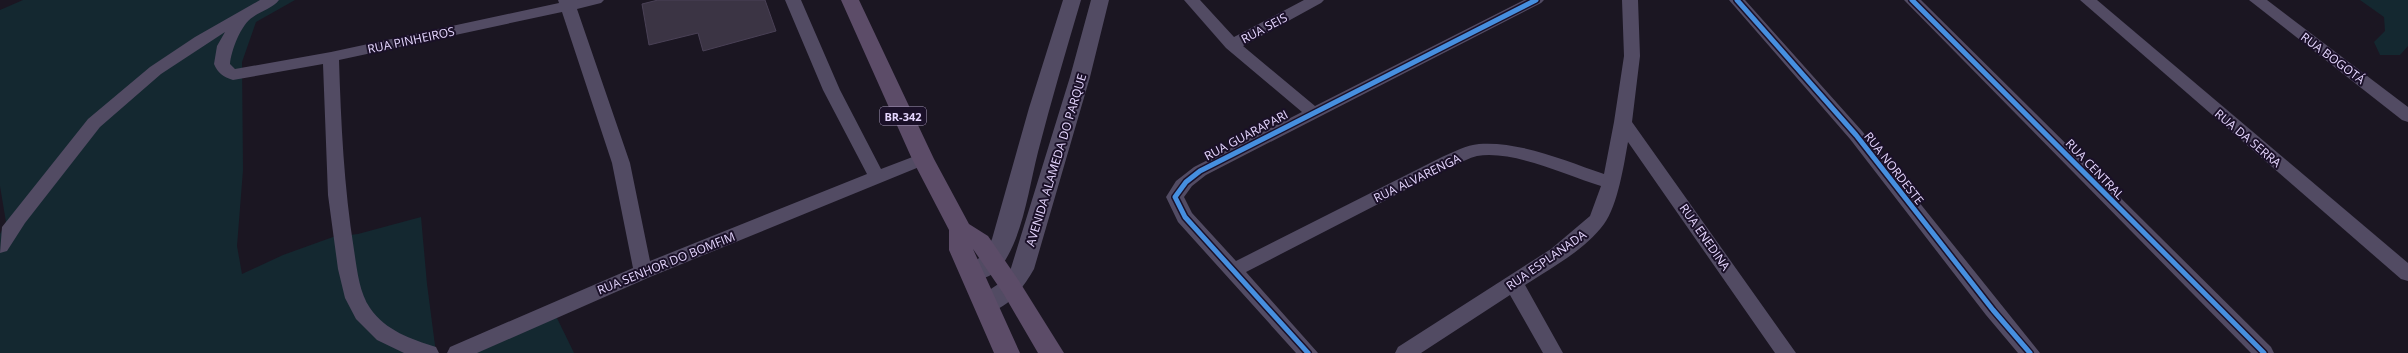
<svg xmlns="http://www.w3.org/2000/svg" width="2408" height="353" font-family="'Open Sans',sans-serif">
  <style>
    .green { fill: #142830 }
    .building { fill: #3b3444; stroke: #4a4156 }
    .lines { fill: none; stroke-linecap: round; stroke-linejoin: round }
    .minor { fill: #524b63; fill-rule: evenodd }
    .tertiary { fill: #524b63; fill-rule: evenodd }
    .primary { fill: #5c4c68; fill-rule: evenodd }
    .cycleway-casing { stroke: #1a1028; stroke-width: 8 }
    .cycleway { stroke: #468fdf; stroke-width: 5 }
    .labels { text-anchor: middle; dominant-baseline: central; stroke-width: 4; stroke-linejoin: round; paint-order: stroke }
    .shield { fill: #1a1028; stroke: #a99bbe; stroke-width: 1 }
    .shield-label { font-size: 11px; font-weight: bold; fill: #e6d7ff }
    .street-label { font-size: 12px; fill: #e6d7ff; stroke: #1a1028 }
  </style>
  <rect width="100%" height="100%" fill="#1b1622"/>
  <g class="green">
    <path d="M23,0H295L256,22L242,62L243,170L237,246L242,274L283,255L333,237L358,234L421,217L427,284L436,353H0V234L6,222L0,186V10Z"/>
    <path d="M2360,0H2408V46L2400,55H2380L2374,42L2385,31L2384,17Z"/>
    <path d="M556,316L574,353H464Z"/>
  </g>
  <path class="building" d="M658,0H765L776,31L703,51L698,33L649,45L642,4Z"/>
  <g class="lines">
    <g class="minor">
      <path d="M260,0H279C273,8 261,11 253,17C241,24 231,51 230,64L235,69L331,52L559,3L558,0H604L601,3L577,9L630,163L650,261L867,174L823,90L785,0H801L840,90L881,169L923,153L929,155L932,159L929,163L650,277L477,353H447L450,347L633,268L612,163L562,12L339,60C341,124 344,187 354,250C357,269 359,292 370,308C386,331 411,339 436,347L439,353H404L377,340L356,319L345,298L338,269L328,195L323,64L233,80C223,77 218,73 214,64L217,46L225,32L161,74L100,127L25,223L7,251L0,253L2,227L88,119L150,67L195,37Z"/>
      <path d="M1184,0H1200L1234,37L1304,0H1324L1321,3L1243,46L1315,106L1524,0H1544L1541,3L1206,175L1192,186L1184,197L1192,213L1236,261L1442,157C1454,152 1466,145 1479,144C1520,141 1566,161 1604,174L1614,122L1624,56L1622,0H1638L1640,56L1632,122L1796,353H1775L1628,142C1624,164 1618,205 1604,224C1585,250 1551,268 1525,285L1563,353H1543L1510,295L1421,353H1395L1398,347L1551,249L1590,216L1601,186C1566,175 1514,150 1477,156C1469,158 1462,162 1454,165L1246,272L1318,353H1296L1178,222L1166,197L1176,181L1194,167L1302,112L1226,48Z"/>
      <path d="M1729,0H1745L1862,131L2040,353H2018L1986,315L1850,139Z"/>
      <path d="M1904,0H1921L2271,347L2274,353H2251Z"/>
      <path d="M2080,0H2097L2408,263V281L2401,279Z"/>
      <path d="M2249,0H2267L2408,107V122L2402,120Z"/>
    </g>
    <g class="tertiary">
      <path d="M1063,0H1081C1066,51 1051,101 1038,152C1029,187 1023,236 1002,265C995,276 976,283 965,279L961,273L965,267L984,255L992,239L1029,108Z"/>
      <path d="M1091,0H1109L1090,77L1034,269C1023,288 1003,318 977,310L974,304L977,298L1003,281L1011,268L1070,77Z"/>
    </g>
    <path class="primary" d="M841,0H859L934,159L969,224L988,236L1019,281L1064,353H1038L1003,293L973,249L1020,353H994L949,250V230L912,159Z"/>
    <g class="cycleway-casing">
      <g id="cycleway">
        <path d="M1737,0L1856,135L1993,310L2030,353"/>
        <path d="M1912,0L2264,353"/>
        <path d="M1308,353L1185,217L1175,197L1186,182L1200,171L1536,0"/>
      </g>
    </g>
    <use href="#cycleway" class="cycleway"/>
  </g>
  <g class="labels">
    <rect class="shield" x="880" y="107" width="46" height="18" rx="3"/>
    <g class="shield-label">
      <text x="903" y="116">BR-342</text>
    </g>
    <g class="street-label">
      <text transform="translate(1264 28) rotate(-28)">RUA SEIS</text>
      <text transform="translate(411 40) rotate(-12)">RUA PINHEIROS</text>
      <text transform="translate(2333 58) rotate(37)">RUA BOGOTÁ</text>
      <text transform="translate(1246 135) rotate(-28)">RUA GUARAPARI</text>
      <text transform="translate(2248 138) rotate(40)">RUA DA SERRA</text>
      <text transform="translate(1056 160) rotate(-73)">AVENIDA ALAMEDA DO PARQUE</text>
      <text transform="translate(1894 168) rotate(52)">RUA NORDESTE</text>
      <text transform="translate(2095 169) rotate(46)">RUA CENTRAL</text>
      <text transform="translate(1417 178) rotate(-26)">RUA ALVARENGA</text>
      <text transform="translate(1705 237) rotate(55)">RUA ENEDINA</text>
      <text transform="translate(1546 260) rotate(-35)">RUA ESPLANADA</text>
      <text transform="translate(666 263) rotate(-22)">RUA SENHOR DO BOMFIM</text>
    </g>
  </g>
</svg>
